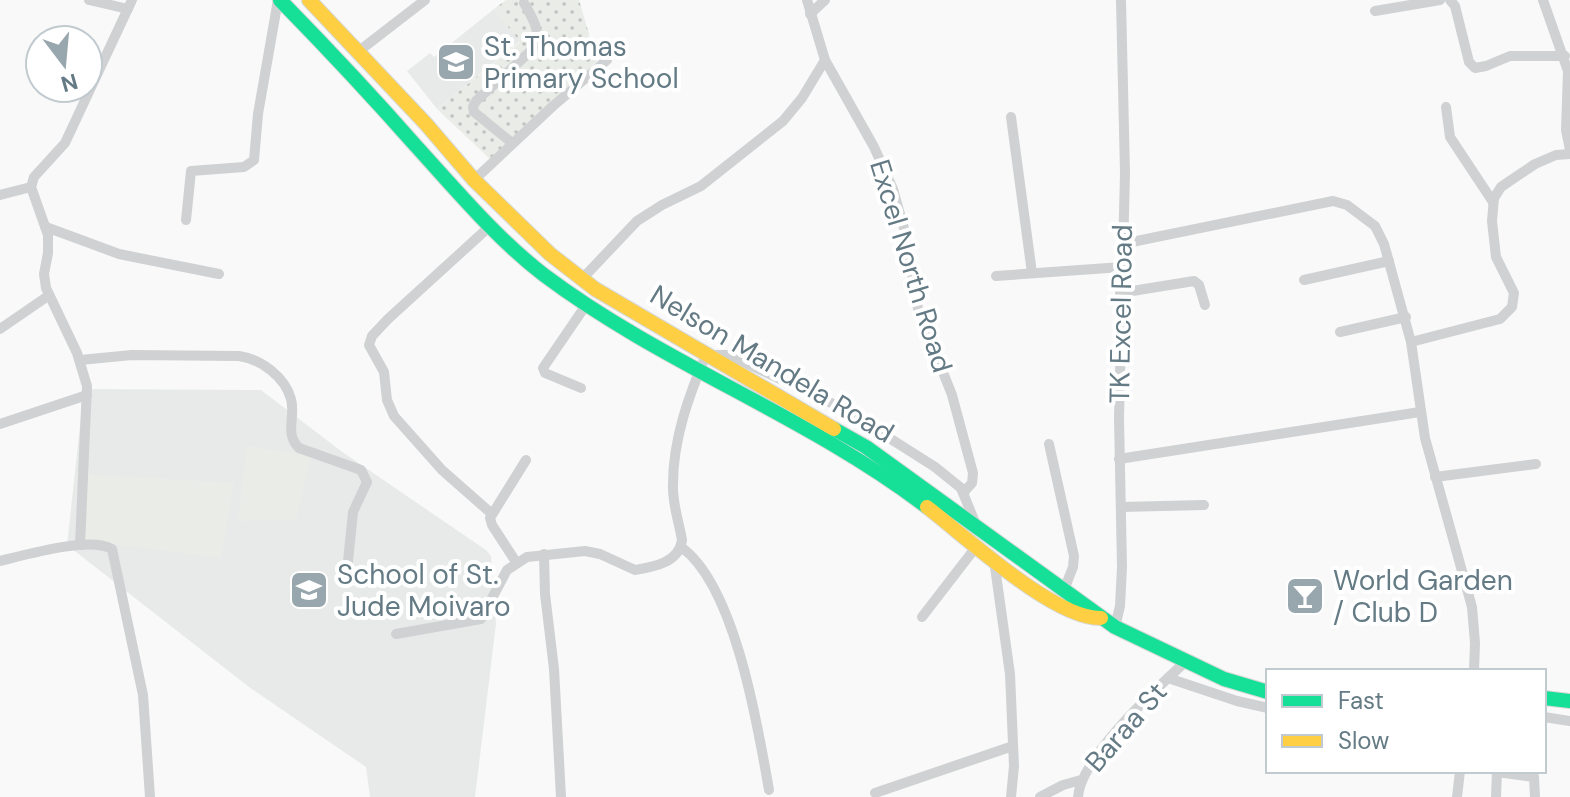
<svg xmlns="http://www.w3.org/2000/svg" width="1570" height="797" font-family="'DM Sans',sans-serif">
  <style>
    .built { fill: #e8eaea }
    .grass { fill: url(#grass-dots) }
    .pitch { fill: #eaece7 }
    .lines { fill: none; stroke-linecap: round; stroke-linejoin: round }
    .fast-casing { stroke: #d5d7d7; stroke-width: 16 }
    .slow-casing { stroke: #d5d7d7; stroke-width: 16 }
    .street { stroke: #cfd1d2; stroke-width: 10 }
    .fast { stroke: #16e098; stroke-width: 14 }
    .slow { stroke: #ffcf43; stroke-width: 14 }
    .labels { text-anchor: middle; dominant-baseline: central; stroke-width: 8; stroke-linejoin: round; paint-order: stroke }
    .poi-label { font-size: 28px; fill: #647a84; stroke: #fff; text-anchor: start }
    .street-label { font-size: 28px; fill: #647a84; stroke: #fff }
  </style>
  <defs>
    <pattern id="grass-dots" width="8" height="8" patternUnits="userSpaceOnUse" patternTransform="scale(2)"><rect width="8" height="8" fill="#eaece7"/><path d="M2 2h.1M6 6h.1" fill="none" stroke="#c1c4c1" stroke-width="1.8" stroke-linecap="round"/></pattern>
  </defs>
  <rect width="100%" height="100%" fill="#f9f9f9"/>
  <g class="built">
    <path d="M494,9L520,41L437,109L407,71L430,53L434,57Z"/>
    <path d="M84,389L261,390L341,451L486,550L491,556L496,624L475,797H370L366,767L249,687L67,545Z"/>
  </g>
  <path class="grass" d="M506,0H579L597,61L490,159L437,109L520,42L494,9Z"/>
  <g class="pitch">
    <path d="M247,446L311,456L296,520L238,521Z"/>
    <path d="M81,474L234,483L221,558L81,540Z"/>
  </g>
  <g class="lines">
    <g class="fast-casing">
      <g id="fast">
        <path d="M280,0C327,48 372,96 416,146C457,191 496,238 544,275C664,365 808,416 927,507"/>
        <path d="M834,429L866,447L1115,627L1224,679L1268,692"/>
        <path d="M1544,698L1570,701"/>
      </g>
    </g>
    <g class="slow-casing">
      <g id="slow">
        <path d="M309,0L426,124L474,180L550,254L595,289L834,429"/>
        <path d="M927,507C966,537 1054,619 1101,618"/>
      </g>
    </g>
    <g class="street">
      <path d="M89,0L128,9"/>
      <path d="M807,0L825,60L874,147L893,189L905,232L918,309L952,395L973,473L972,483L964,492"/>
      <path d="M1450,0L1455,6L1469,62L1475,68L1486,66L1510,56H1565"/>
      <path d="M1543,0L1568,71L1566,130L1570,150"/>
      <path d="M1375,11L1440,0"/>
      <path d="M810,14L825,0"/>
      <path d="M359,51L425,0"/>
      <path d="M1446,107L1450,137L1493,202"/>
      <path d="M1011,117L1032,273"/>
      <path d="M512,143L474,112L473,107L476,101L533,49C543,32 532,18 524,3"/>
      <path d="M474,180L553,106L607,60"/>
      <path d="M0,195L31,187"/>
      <path d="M186,220L191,171L244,167L254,160L258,114L278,0"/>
      <path d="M46,227L119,254L219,274"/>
      <path d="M489,227L388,319L372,336L369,345L384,372L387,400L394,416L442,470L492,514"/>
      <path d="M1122,244L1333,201L1347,205L1375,226L1384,244L1411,342L1425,438L1472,607L1475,643L1474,671"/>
      <path d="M996,276L1122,267"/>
      <path d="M582,279L637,221L662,205L701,186L783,121L802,98L825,60"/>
      <path d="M1304,280L1389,261"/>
      <path d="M1120,293L1194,281L1199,285L1205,305"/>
      <path d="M0,329L48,296"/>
      <path d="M1340,332L1406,317"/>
      <path d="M1411,342L1500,319L1512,307L1514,293L1496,257L1492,221L1494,198L1501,187L1535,164L1556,155L1570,154"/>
      <path d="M80,360L132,355L239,356C261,359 285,377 291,399C296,417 284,433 299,448L361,470L367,482L353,512L346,581"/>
      <path d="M581,388L545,373L543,368L586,305"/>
      <path d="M0,424L87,395"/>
      <path d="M1049,444L1074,556L1073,567L1064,590"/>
      <path d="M1119,459L1420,412"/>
      <path d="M1435,477L1536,464"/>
      <path d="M1121,507L1204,505"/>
      <path d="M80,545L87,386L77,353L46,288L44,274L48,253V235L31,187L34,177L65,143L132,0"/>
      <path d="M681,547C735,585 758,727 769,790"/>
      <path d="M544,554L545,594L554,669L561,797"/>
      <path d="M994,560L1010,674L1014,766L1011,797"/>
      <path d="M0,561C25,555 90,536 112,549L143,695L150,797"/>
      <path d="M516,562L492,525L490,518L526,460"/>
      <path d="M922,617L976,547"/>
      <path d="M1115,627L1120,606L1122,567L1119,418L1125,173L1121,0"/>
      <path d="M396,634L481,619L507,570L527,557L585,551L600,554L635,570C653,567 679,563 682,540C679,522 672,503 673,484C673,439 689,395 706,355H729L842,408L935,467L961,488L976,525"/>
      <path d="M1168,678L1237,701L1268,708"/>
      <path d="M1544,717L1570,721"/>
      <path d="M1497,772L1534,777L1535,797"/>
      <path d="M875,793L1013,746"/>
      <path d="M1040,797L1063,785L1081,780"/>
      <path d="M1078,797C1081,757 1155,690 1185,662"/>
      <path d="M1457,797L1460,771"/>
      <path d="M1496,797L1497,771"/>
    </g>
    <use href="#fast" class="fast"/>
    <use href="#slow" class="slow"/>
  </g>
  <defs>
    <g id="school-square" transform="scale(2)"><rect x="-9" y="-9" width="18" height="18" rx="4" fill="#98a6ad" stroke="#fff"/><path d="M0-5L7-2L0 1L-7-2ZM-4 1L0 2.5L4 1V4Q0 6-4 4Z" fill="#fff"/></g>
    <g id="bar-square" transform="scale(2)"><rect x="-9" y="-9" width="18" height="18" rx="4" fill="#98a6ad" stroke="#fff"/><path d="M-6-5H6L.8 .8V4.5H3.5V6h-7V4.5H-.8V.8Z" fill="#fff"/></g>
  </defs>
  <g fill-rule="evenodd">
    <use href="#school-square" x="456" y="62"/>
    <use href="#school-square" x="309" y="590"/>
    <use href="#bar-square" x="1305" y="596"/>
  </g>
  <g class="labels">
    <g class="poi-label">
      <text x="484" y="46">St. Thomas<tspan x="484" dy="32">Primary School</tspan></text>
      <text x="337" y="574">School of St.<tspan x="337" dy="32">Jude Moivaro</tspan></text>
      <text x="1333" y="580">World Garden<tspan x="1333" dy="32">/ Club D</tspan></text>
    </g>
    <g class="street-label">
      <text transform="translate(911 266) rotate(73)">Excel North Road</text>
      <text transform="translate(1121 314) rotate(-89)">TK Excel Road</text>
      <text transform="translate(772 364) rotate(31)">Nelson Mandela Road</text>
      <text transform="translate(1126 727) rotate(-49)">Baraa St</text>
    </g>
  </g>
  <rect x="1266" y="669" width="280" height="104" fill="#ffffff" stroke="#c1cace" stroke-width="2"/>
  <rect x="1282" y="695" width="40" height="12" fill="#16e098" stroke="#c1cace" stroke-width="2"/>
  <text x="1338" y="709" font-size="24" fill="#647a84">Fast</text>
  <rect x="1282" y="735" width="40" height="12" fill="#ffcf43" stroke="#c1cace" stroke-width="2"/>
  <text x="1338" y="749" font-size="24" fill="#647a84">Slow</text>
  <g transform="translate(64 64) rotate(164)"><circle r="38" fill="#ffffff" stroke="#c1cace" stroke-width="2"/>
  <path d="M0-6L14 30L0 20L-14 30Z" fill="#98a6ad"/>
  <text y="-12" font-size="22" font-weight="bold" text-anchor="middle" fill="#647a84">N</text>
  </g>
</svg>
